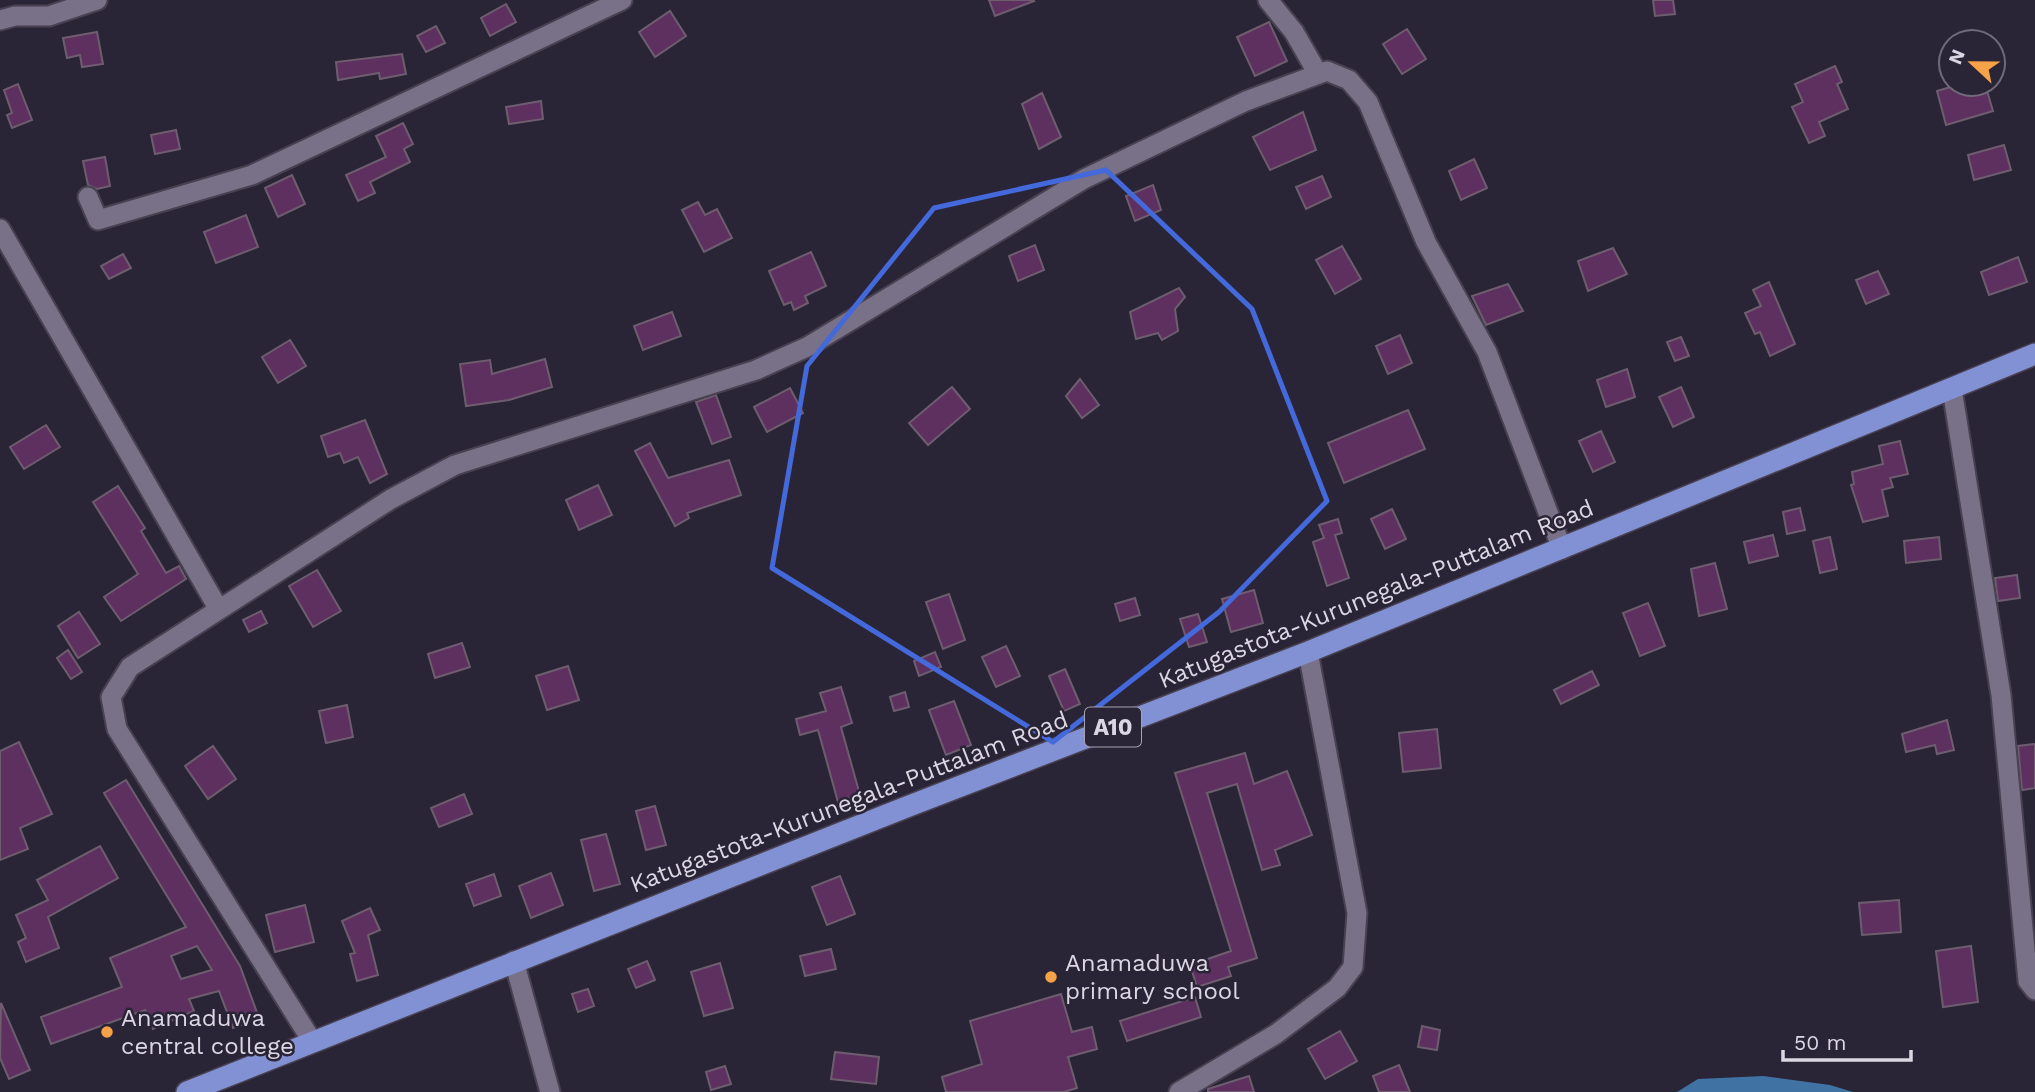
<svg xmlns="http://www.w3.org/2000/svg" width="2035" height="1092" font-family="'Work Sans',sans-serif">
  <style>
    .water { fill: #4072a3 }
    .building { fill: #5d3060; stroke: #6d5d6e; stroke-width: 2; fill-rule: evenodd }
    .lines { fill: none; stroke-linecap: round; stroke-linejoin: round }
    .street-casing { stroke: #474151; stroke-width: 23 }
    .highway-casing { stroke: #474151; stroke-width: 24 }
    .street { stroke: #787187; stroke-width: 19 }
    .highway { stroke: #8290d4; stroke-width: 21 }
    .marked { fill: none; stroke: #4369da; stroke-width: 5; stroke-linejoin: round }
    .poi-dot { fill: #f6a248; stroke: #2a2437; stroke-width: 2.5 }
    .labels { text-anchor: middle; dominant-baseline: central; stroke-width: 5; stroke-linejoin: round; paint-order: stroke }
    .shield { fill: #2a2437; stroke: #a5a1af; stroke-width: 2 }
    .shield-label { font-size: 23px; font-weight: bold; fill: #dad6e2 }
    .street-label { font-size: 24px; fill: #dad6e2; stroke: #2a2437 }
    .poi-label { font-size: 24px; fill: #dad6e2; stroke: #2a2437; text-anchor: start }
  </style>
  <rect width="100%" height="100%" fill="#2a2437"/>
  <path class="water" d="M1763,1076L1830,1085L1853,1092H1677L1698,1079Z"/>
  <g class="building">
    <path d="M989,0H1033L1034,1L995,16Z"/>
    <path d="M1653,0H1673L1675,14L1655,16Z"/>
    <path d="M506,4L516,22L490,36L481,18Z"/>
    <path d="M670,11L686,36L655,57L639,32Z"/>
    <path d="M1269,22L1287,61L1255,76L1237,37Z"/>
    <path d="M436,26L445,43L426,52L417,36Z"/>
    <path d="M1407,29L1426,59L1402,74L1383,44Z"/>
    <path d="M97,32L103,64L82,67L80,55L67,58L63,38Z"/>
    <path d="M402,54L406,74L380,79L379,73L338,80L336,62Z"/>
    <path d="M1835,66L1842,82L1837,84L1848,109L1819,122L1825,136L1809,143L1792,107L1803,102L1795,84Z"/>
    <path d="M18,84L32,120L12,128L7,115L12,113L4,90Z"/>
    <path d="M1961,84H1985L1993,111L1946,125L1937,91Z"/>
    <path d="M1042,93L1061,137L1039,149L1022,104Z"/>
    <path d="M541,101L543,119L509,124L506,107Z"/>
    <path d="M1303,112L1316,150L1270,170L1253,137Z"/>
    <path d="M403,123L413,144L404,149L410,162L370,182L375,193L358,201L346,175L386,157L376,136Z"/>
    <path d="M176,130L180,149L155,154L151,135Z"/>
    <path d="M2004,145L2011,170L1974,180L1968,155Z"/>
    <path d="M105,157L110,186L97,189L88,185L83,161Z"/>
    <path d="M1474,159L1487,188L1461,200L1449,171Z"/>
    <path d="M292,175L305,204L278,217L265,188Z"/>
    <path d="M1322,176L1331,197L1306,209L1296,187Z"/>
    <path d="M1153,185L1161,210L1135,221L1126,196Z"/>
    <path d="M698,202L705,215L717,209L732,238L704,252L682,210Z"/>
    <path d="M246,215L258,247L216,263L204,232Z"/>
    <path d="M1035,245L1044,270L1018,281L1009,256Z"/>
    <path d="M1342,246L1361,279L1335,294L1316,260Z"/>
    <path d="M1613,248L1627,274L1588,291L1578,261Z"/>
    <path d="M811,252L826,286L805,296L808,303L794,310L791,302L784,305L769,271Z"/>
    <path d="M123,254L131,268L109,279L101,266Z"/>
    <path d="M2018,257L2027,282L1989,295L1981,272Z"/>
    <path d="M1878,271L1889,294L1866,304L1856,280Z"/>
    <path d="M1769,282L1795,344L1770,356L1760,332L1755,334L1745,313L1761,306L1753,290Z"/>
    <path d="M1508,284L1523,311L1486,325L1472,296Z"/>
    <path d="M1179,288L1185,297L1175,309L1178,331L1162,340L1158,333L1136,339L1130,312Z"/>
    <path d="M672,312L681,336L643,350L634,326Z"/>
    <path d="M1400,335L1412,363L1388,374L1376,346Z"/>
    <path d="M1681,337L1689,356L1675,361L1667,342Z"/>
    <path d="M290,340L306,366L278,383L262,357Z"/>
    <path d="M545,359L552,387L509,400L466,406L460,364L490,360L492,374Z"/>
    <path d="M1627,369L1635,397L1606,407L1597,380Z"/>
    <path d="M1080,379L1099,405L1082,418L1066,396Z"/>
    <path d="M952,387L970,409L928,445L909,423Z"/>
    <path d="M1681,387L1694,417L1673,427L1659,397Z"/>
    <path d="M790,388L803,413L767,432L754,407Z"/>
    <path d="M716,395L731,437L712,444L696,402Z"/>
    <path d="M1408,410L1425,449L1344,483L1328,443Z"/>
    <path d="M365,420L387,474L370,483L358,457L344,463L340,453L328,457L321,436Z"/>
    <path d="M46,425L60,447L24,469L10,447Z"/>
    <path d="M1601,431L1615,462L1593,472L1579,441Z"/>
    <path d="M1900,441L1908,474L1890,478L1893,487L1882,490L1888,516L1863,522L1851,485L1854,484L1852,472L1883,464L1879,446Z"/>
    <path d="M650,443L668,478L729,460L741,495L687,513L689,518L675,526L635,451Z"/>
    <path d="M598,485L612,515L579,530L566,500Z"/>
    <path d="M118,486L145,528L141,531L166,573L179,566L186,579L121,621L104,597L138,574L93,502Z"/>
    <path d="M1800,508L1805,530L1787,534L1783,512Z"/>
    <path d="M1392,509L1406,539L1385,549L1371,519Z"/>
    <path d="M1338,519L1342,533L1335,535L1349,578L1327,586L1313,542L1324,538L1319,525Z"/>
    <path d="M1773,535L1778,556L1749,563L1744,542Z"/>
    <path d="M1830,537L1837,569L1820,573L1813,541Z"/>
    <path d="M1939,537L1941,559L1906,563L1904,541Z"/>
    <path d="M1715,563L1727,609L1699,616L1691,569Z"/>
    <path d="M317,570L341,611L313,627L289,586Z"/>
    <path d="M2017,575L2020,598L1998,601L1995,578Z"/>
    <path d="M1254,590L1263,623L1231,632L1222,599Z"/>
    <path d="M949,594L965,640L943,649L926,602Z"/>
    <path d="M1135,598L1140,615L1120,621L1115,604Z"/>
    <path d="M1648,603L1665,646L1640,656L1623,613Z"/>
    <path d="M261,611L267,623L249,632L243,620Z"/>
    <path d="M79,612L100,644L78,658L58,626Z"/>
    <path d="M1198,614L1207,642L1189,647L1180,619Z"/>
    <path d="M462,643L470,667L435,678L428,654Z"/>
    <path d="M1006,646L1020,676L996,687L982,657Z"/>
    <path d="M68,650L82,672L71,679L57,658Z"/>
    <path d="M935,652L941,667L919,676L914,661Z"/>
    <path d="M568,666L579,700L547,710L536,676Z"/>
    <path d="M1065,669L1080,704L1064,711L1049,676Z"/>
    <path d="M1592,671L1599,685L1561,704L1554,690Z"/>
    <path d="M841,687L852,723L841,727L860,795L838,802L818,730L800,735L796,719L826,711L820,693Z"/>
    <path d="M905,692L909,707L894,711L890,697Z"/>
    <path d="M954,701L971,745L946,755L929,710Z"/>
    <path d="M347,705L353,737L326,743L319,711Z"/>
    <path d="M1947,720L1954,750L1937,754L1935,745L1906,752L1902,734Z"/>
    <path d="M1437,729L1441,768L1403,772L1399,733Z"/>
    <path d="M19,742L52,814L20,828L28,849L0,860V751Z"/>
    <path d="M2035,744V788L2022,790L2018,746Z"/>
    <path d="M213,746L236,779L208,799L185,766Z"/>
    <path d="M1245,753L1254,784L1287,771L1312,835L1275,850L1280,865L1262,870L1237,784L1207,793L1257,958L1228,967L1231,976L1197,987L1190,965L1231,951L1175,773Z"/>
    <path d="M126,780L240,966L259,1018L233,1028L219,991L189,999L194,1011L153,1029L145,1010L51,1044L41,1017L122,987L110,958L186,927L104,793ZM197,946L212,970L181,979L171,956Z"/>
    <path d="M464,794L472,814L439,827L431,808Z"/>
    <path d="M655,806L666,845L646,850L636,811Z"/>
    <path d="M606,834L620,884L594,891L581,840Z"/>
    <path d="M100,846L118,878L48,917L59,948L26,962L18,942L26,938L16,915L48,900L37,880Z"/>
    <path d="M551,873L563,905L531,918L519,886Z"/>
    <path d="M494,874L501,896L474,906L466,884Z"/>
    <path d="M840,876L855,914L827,925L812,887Z"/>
    <path d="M1899,900L1901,932L1862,935L1859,903Z"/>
    <path d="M305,905L314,942L275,952L266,915Z"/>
    <path d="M370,908L380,930L368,935L378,975L357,981L350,954L355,953L342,921Z"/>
    <path d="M1971,946L1978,1002L1943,1007L1936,951Z"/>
    <path d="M831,949L836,969L805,976L800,956Z"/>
    <path d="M647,961L655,980L636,988L628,969Z"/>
    <path d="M720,963L733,1008L704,1016L691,972Z"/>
    <path d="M588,989L594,1006L578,1012L572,994Z"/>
    <path d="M1061,994L1072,1032L1092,1027L1097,1049L1068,1057L1077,1088L1064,1092H946L942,1077L982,1064L970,1021Z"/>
    <path d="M1195,997L1201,1017L1127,1041L1120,1021Z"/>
    <path d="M1,1003L30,1070L9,1079L0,1058Z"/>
    <path d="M1422,1026L1440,1030L1437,1050L1418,1047Z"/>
    <path d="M1340,1031L1357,1061L1325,1079L1308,1049Z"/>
    <path d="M835,1052L879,1057L876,1084L831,1079Z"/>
    <path d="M1399,1065L1410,1092H1379L1373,1076Z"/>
    <path d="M725,1066L731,1084L711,1090L706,1072Z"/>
    <path d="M1249,1076L1254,1092H1208V1089Z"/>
  </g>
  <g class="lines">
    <g class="street-casing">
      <g id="street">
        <path d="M1268,0L1294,32L1318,74"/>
        <path d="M0,20L15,16H49L97,0"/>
        <path d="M88,197L98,220L252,175L622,0"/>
        <path d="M0,229L218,608"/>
        <path d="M1952,389L2001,695L2028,981L2035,990"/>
        <path d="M514,961L550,1092"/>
        <path d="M312,1041L117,729L111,697L130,667L391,499L455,465L756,370L807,347L1084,179L1246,101L1327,71L1349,80L1368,102L1426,242L1487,352L1562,549"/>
        <path d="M1179,1092L1276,1034L1337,988L1353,967L1357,913L1308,652"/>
      </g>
    </g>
    <g class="highway-casing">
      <path id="highway" d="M187,1092L909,806L1308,652L2035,354"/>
    </g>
    <use href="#street" class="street"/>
    <use href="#highway" class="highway"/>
  </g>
  <path class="marked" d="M1106,170L1252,309L1327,501L1219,612L1053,742L772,568L807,366L934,208Z"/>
  <g class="poi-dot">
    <circle cx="1051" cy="977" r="7"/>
    <circle cx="107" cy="1032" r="7"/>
  </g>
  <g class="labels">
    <rect class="shield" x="1085" y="707.5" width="56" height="39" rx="5"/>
    <g class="shield-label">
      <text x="1113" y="727">A10</text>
    </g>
    <g class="street-label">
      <text transform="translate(1376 594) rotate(-22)">Katugastota-Kurunegala-Puttalam Road</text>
      <text transform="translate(849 802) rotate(-21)">Katugastota-Kurunegala-Puttalam Road</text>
    </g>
    <g class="poi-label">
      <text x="1065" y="963">Anamaduwa<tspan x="1065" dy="28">primary school</tspan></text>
      <text x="121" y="1018">Anamaduwa<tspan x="121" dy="28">central college</tspan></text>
    </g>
  </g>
  <g transform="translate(1972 63) rotate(292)"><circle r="33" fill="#2a2437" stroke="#706b7b" stroke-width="2"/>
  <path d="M0-5L12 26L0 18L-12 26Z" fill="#f6a248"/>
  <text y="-10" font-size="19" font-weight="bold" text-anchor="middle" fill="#dad6e2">N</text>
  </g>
  <path d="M1783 1050v10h128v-10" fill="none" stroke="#dad6e2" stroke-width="3.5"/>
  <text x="1794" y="1050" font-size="21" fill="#dad6e2" stroke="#2a2437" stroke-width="5" paint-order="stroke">50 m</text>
</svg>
